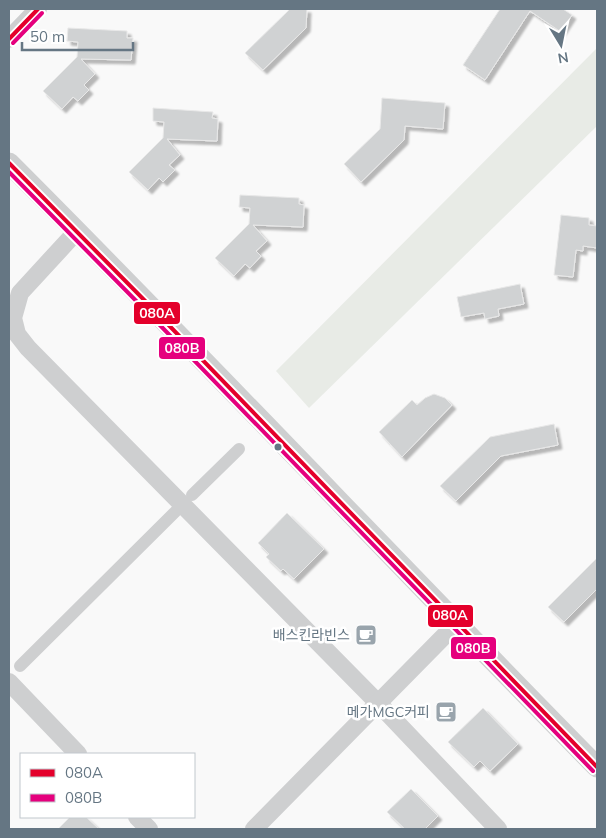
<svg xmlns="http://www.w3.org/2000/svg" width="606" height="838" font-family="Mulish,'Noto Sans KR',sans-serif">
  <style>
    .green { fill: #e8ebe6 }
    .building { fill: #d0d2d3; stroke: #e8e8e8; filter: url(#shadow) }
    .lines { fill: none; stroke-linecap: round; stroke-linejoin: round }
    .pedestrian { stroke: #cecfd0; stroke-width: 12 }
    .minor { stroke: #cecfd0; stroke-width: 18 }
    .tertiary { stroke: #cecfd0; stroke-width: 21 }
    .bus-1-casing { stroke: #fff; stroke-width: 8 }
    .bus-2-casing { stroke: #fff; stroke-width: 8 }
    .bus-1 { stroke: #e4002b; stroke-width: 4 }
    .bus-2 { stroke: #e5007d; stroke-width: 4 }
    .bus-dot { fill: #657683; stroke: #fff; stroke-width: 2 }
    .labels { text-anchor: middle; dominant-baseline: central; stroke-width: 5; stroke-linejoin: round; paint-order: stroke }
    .poi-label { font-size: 14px; fill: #657683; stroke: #fff; text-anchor: end }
    .line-badge { stroke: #fff; stroke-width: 2 }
    .badge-label { font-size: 14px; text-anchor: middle; font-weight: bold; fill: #fff }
  </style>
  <defs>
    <filter id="shadow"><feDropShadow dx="4" dy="4" stdDeviation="1" flood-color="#0004"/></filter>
  </defs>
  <rect width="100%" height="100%" fill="#f9f9f9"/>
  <path class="green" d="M597,48V126L309,408L276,371Z"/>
  <g class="building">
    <path d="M290,9H307L306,28L263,70L245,53Z"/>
    <path d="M500,9H563L572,15L561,32L530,11L485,80L463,65Z"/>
    <path d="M68,28L127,31V38H133L131,60L81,59L95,74L84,85L89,90L78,101L73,97L62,109L43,91L77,57L78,42L67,41Z"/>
    <path d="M382,98L445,103L443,129L405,126L404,140L361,182L344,164L380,129Z"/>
    <path d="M153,108L213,112L212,118L218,119L217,141L167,139L180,155L169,165L175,170L163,182L159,178L148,190L129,172L163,138L164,122L153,121Z"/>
    <path d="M240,195L299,198V204L304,205L303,227L253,225L267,241L256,251L261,256L250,268L245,264L234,276L215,258L249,224L250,208L239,207Z"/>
    <path d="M561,215L589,218V225L597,226V248L583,246V251L576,250L573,277L554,275Z"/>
    <path d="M520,284L524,304L498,309L499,316L485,319L484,313L461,317L457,297Z"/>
    <path d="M434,394L445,398L452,405L402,457L379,432L412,400L417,405L425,398Z"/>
    <path d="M554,424L558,445L501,456L456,501L440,486L490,437Z"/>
    <path d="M287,513L324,549L294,579L283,569L281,571L266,557L269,554L258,543Z"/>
    <path d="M597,558V589L564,622L548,607Z"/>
    <path d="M483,708L518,744L490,771L480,761L474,767L448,742Z"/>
    <path d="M411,789L438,816L425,829H405L387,812Z"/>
    <path d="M70,817H86L99,829H58Z"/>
  </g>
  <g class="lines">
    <g class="pedestrian">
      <path d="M192,495L239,449"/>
      <path d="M20,666L176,511"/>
    </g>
    <g class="minor">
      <path d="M9,39L38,9"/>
      <path d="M77,231L20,293L13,318L17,334L28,348L378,703L498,829"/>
      <path d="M9,682L78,754"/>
      <path d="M137,817L149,829"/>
      <path d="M254,829L456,624"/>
    </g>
    <path class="tertiary" d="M9,163C208,362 400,567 597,767"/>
    <g class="bus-1-casing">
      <g id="bus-1">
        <path d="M9,39L38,9"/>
        <path d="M9,163L157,313L597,767"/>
      </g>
    </g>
    <g class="bus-2-casing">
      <g id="bus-2">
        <path d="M13,43L42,13"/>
        <path d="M9,172L153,318L593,771"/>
      </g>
    </g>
    <use href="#bus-1" class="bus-1"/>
    <use href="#bus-2" class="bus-2"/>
  </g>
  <defs>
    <g id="cafe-square" transform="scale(1.125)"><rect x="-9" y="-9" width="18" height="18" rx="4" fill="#99a4ac" stroke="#fff"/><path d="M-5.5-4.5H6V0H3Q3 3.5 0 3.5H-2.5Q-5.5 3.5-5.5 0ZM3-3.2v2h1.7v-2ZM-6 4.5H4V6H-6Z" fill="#fff"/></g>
  </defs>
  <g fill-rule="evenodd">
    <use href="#cafe-square" x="366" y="635"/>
    <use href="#cafe-square" x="446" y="712"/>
  </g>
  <circle class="bus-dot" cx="278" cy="447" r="4.5"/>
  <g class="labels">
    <g class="poi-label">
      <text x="350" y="635">배스킨라빈스</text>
      <text x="430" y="712">메가MGC커피</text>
    </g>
  </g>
  <g class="line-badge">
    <rect x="133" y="301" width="48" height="24" rx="5" fill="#e4002b"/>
    <rect x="158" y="336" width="48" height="24" rx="5" fill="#e5007d"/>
    <rect x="427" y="604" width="47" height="24" rx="5" fill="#e4002b"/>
    <rect x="450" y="636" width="47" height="24" rx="5" fill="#e5007d"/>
  </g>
  <g class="badge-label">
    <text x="157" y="318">080A</text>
    <text x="182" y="353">080B</text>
    <text x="450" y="620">080A</text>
    <text x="473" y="653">080B</text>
  </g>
  <rect width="606" height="838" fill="none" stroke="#657683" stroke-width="20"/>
  <rect x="20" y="753" width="175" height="65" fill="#ffffff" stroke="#c1c8cd"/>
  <rect x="30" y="769" width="25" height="8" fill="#e4002b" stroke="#c1c8cd"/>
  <text x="65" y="778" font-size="15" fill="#657683">080A</text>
  <rect x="30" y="794" width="25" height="8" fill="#e5007d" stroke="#c1c8cd"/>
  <text x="65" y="803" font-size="15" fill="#657683">080B</text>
  <g transform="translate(561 45) rotate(170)" stroke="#ffffff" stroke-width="4" paint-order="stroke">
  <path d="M0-4L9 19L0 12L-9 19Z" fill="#657683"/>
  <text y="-8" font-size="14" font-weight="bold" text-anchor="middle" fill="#657683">N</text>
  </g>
  <path d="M22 42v8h111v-8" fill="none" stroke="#657683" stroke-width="2.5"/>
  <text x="30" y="42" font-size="15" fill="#657683" stroke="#ffffff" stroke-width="4" paint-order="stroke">50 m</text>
</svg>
